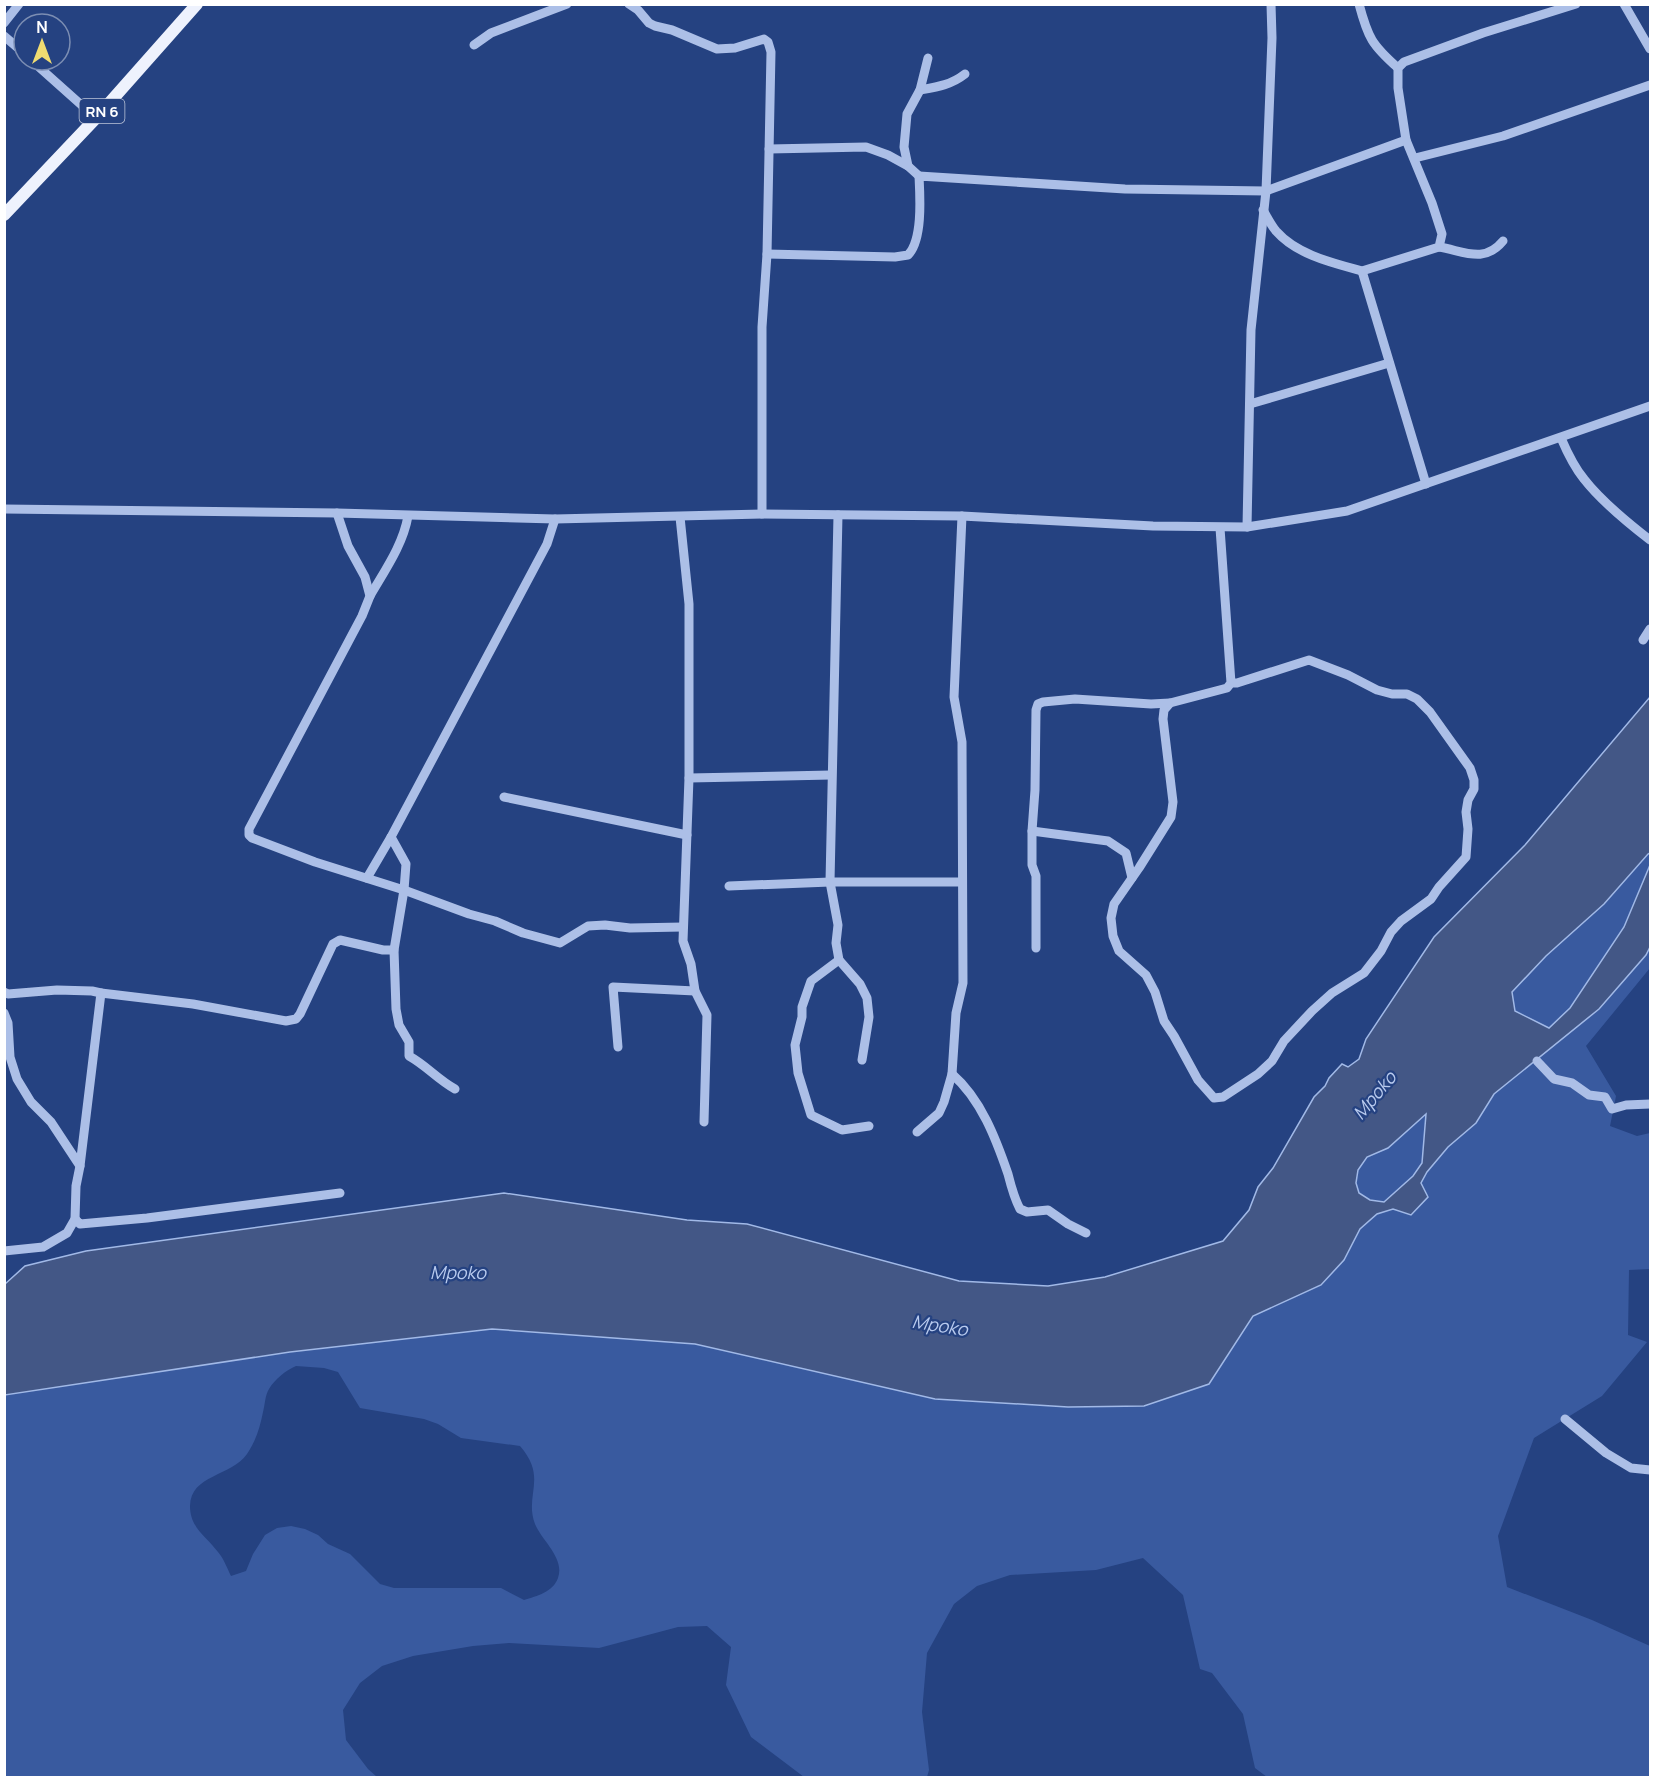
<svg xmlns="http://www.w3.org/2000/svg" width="1655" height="1782" font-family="Manrope,sans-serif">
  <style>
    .green { fill: #395a9f; fill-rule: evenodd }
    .water { fill: #435786; stroke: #a1b9e7; stroke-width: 1.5; fill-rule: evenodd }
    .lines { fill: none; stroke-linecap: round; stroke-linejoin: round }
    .minor { stroke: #acbfe7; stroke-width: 9 }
    .major { stroke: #eef2fd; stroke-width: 12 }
    .labels { text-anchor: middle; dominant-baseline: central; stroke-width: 4.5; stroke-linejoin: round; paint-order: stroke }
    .shield { fill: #254281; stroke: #bec6d9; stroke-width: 1.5 }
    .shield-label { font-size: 15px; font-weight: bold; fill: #fff }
    .water-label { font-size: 18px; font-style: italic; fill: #b8caee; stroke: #254281 }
  </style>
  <rect width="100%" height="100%" fill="#254281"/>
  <g class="green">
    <path d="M1650,853V865L1624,927L1570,1008L1549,1028L1515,1011L1511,992L1546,956L1604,904L1648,854Z"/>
    <path d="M1650,947V968L1586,1046L1616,1096L1610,1126L1637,1136L1650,1133V1269L1629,1270L1628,1335L1647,1342L1602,1396L1534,1438L1498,1536L1507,1587L1592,1620L1650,1646V1777H1267L1255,1768L1243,1714L1212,1673L1200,1669L1183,1595L1143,1558L1096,1570L1010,1575L977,1586L954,1604L927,1653L922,1712L929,1770L927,1777H804L751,1737L726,1685L731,1647L707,1626L678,1627L599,1648L509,1643L473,1646L413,1656L382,1666L360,1683L343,1710L346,1740L368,1769L377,1777L5,1778V1395L291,1352L492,1329L695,1344L935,1399L1068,1407L1144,1406L1209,1384L1253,1316L1321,1285L1344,1260L1360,1229L1377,1214L1393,1209L1421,1183L1427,1172L1448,1147L1476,1123L1494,1094L1599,1009ZM296,1366L324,1368L338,1372L360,1408L424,1419L438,1424L461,1438L520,1446C548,1478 524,1495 535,1524C542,1541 565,1558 558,1578C553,1592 537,1596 524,1600L501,1588H394L380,1584L350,1554L328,1544L318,1535L305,1529L291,1526L277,1528L265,1535L253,1554L246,1571L231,1576C227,1568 224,1559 218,1552C206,1536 190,1528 190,1506C191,1474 231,1477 247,1454C256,1441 260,1427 263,1412C265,1405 265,1395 269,1389C275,1379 285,1371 296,1366Z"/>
    <path d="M1426,1113L1422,1163L1413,1176L1384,1202L1370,1200L1359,1193L1356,1183L1358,1170L1367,1157L1388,1148Z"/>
  </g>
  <path class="water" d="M1650,697V853L1648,854L1604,904L1546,956L1512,992L1515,1011L1549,1028L1570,1008L1624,927L1650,865V947L1646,955L1599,1009L1494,1094L1476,1123L1448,1147L1427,1172L1421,1183L1428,1197L1411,1215L1393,1209L1377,1214L1360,1229L1344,1260L1321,1285L1253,1316L1209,1384L1144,1406L1068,1407L935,1399L695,1344L492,1329L290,1352L5,1395V1284L25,1266L86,1251L504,1193L687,1220L747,1224L959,1281L1048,1286L1105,1277L1223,1241L1249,1210L1258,1187L1273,1168L1314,1097L1325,1086L1329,1078L1342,1064L1348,1067L1359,1059L1366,1039L1434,937L1525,845ZM1426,1114L1422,1163L1413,1176L1384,1202L1370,1200L1359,1193L1356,1183L1358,1170L1367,1157L1388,1148Z"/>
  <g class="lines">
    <g class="minor">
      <path d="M629,4L638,10L649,23L655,26L672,30L717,49L735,48L764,39L768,42L771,52L767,254L762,327V514"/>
      <path d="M1359,4C1368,38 1372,45 1398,68"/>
      <path d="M1624,4L1650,49"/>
      <path d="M4,23L19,4"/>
      <path d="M4,36L24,53"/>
      <path d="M474,45L491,33L567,4"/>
      <path d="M31,60L96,118"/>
      <path d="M920,90C937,87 951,85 965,74"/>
      <path d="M769,149L866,147L888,155L908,166L919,176"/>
      <path d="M1415,158L1503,136L1650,85"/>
      <path d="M908,166L904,147L907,114L920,90L928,58"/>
      <path d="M1263,210C1267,217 1271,225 1276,231C1297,255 1333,263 1362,271"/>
      <path d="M1439,247C1464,251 1484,264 1503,241"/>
      <path d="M767,254L895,257L908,255C923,240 920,196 919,176L1125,189L1266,191L1406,140"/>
      <path d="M1250,404L1389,363"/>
      <path d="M1561,438C1567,452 1574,467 1584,479C1601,501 1628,523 1650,540"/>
      <path d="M1426,484L1362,271L1439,247L1442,234L1432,203L1406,140L1398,88V68L1404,62L1483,33L1576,4"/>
      <path d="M4,509L337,513L555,519L762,514L962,516L1153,526L1247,527L1347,511L1650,406"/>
      <path d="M337,513L348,546L365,577L370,596L362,616L249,829V835L252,838L315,862L404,890L469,914L495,921L523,933L560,943L588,926L605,925L630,928L683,927"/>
      <path d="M838,515L830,882L838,925L836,943L839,960L860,984L867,998L869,1017L862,1060"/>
      <path d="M680,517L689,604V778L683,941L691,964L695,991L707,1015L704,1122"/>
      <path d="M1247,527L1251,330L1266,191L1272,38L1271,4"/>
      <path d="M1220,528L1231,683H1237L1309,660L1348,675L1377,690L1392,694H1407L1417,699L1430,712L1470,768L1474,780V789L1468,800L1466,812L1468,829L1466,857L1439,887L1431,899L1401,921L1391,932L1381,951L1364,973L1332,993L1312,1011L1284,1041L1272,1061L1258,1074L1223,1097L1214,1098L1198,1080L1174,1036L1164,1021L1155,992L1146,975L1119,951L1113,936L1111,918L1114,904L1139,868L1171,817L1173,802L1163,719L1164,710L1170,703L1227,688L1231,683"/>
      <path d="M370,596C385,570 403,545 408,516"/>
      <path d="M1643,640L1650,629"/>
      <path d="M689,778L831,775"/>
      <path d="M504,797L687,835"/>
      <path d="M1032,831L1108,841L1126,853L1132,878"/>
      <path d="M391,837L406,864L404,890L394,950L396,1009L399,1025L409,1042V1056C427,1066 437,1079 455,1089"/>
      <path d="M367,878L391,837L547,544L555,519"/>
      <path d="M729,886L830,882H962"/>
      <path d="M1036,948V876L1032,865V831L1035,790L1036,710L1038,704L1043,702L1075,699L1151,704L1170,703"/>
      <path d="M839,960L811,981L802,1007V1017L795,1045L798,1073L811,1115L842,1130L869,1126"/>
      <path d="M4,992L8,994L57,990L92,991L101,993L80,1166"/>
      <path d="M101,993L193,1004L286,1021L296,1019L300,1014L333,944L340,940L383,950H394"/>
      <path d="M4,1013L8,1023L10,1057L17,1079L31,1102L51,1122L80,1166L76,1186L75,1219L67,1233L43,1247L4,1251"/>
      <path d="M618,1047L613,987L695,991"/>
      <path d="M1537,1061L1554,1079L1572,1083L1589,1095L1605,1097L1612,1109L1626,1105L1650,1104"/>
      <path d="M952,1074C981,1099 996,1139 1008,1174C1011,1186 1014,1198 1020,1209L1027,1212L1048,1210L1068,1224L1086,1233"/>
      <path d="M917,1132L939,1113L944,1102L952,1074L956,1013L963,983L962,742L954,697L962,516"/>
      <path d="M75,1219L80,1224L147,1218L340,1193"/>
      <path d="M1565,1419L1606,1453L1631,1468L1650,1470"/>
    </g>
    <path class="major" d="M4,215L96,118L197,4"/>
  </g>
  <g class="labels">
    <rect class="shield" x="79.5" y="99" width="45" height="24" rx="4.5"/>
    <g class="shield-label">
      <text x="102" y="111">RN 6</text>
    </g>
    <g class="water-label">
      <text transform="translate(1374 1095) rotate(-50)">Mpoko</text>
      <text x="458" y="1272">Mpoko</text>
      <text transform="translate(940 1325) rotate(9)">Mpoko</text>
    </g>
  </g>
  <rect width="1655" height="1782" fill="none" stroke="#ffffff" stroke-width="12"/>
  <g transform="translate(42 42)"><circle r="28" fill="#254281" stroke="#7c8eb3" stroke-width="1.5"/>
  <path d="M0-4.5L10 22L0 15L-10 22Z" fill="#f0dc71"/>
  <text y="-9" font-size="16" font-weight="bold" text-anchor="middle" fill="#ffffff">N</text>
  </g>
</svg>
